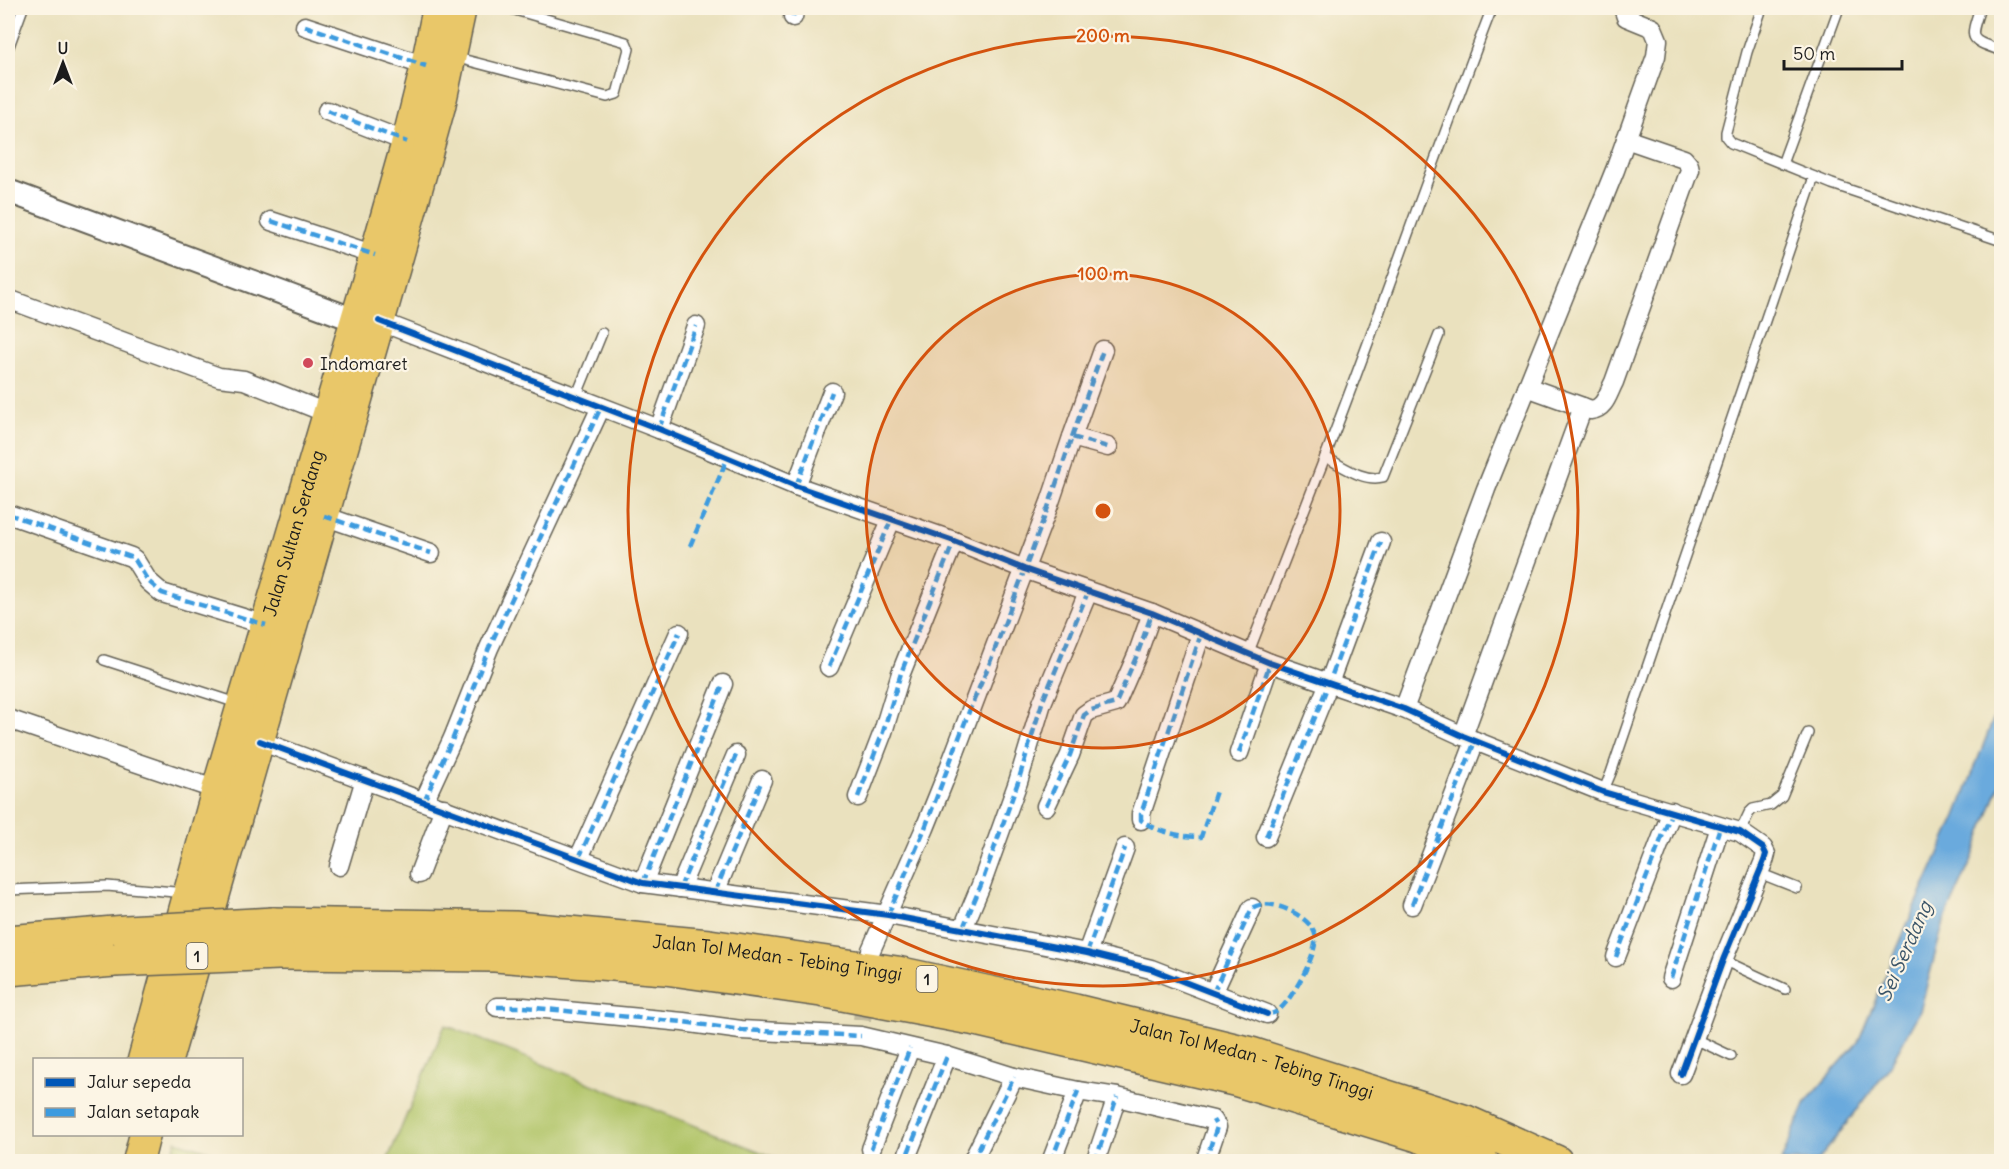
<svg xmlns="http://www.w3.org/2000/svg" width="2009" height="1169" font-family="Delius,sans-serif">
  <style>
    .green { fill: #b0c468; stroke: #667042; stroke-width: 1.5 }
    .water { fill: #6aaadd; stroke: #43637c; stroke-width: 1.5 }
    .lines { fill: none; stroke-linecap: round; stroke-linejoin: round }
    .minor-tunnel { stroke: #c1ba9e; stroke-width: 18; stroke-dasharray: 18 9; stroke-linecap: butt }
    .service-casing { stroke: #646155; stroke-width: 12 }
    .minor-casing { stroke: #646155; stroke-width: 21 }
    .tertiary-casing { stroke: #646155; stroke-width: 26 }
    .trunk-casing { stroke: #646155; stroke-width: 33 }
    .motorway-casing { stroke: #646155; stroke-width: 36 }
    .service { stroke: #fff; stroke-width: 9 }
    .minor { stroke: #fff; stroke-width: 18 }
    .tertiary { stroke: #fff; stroke-width: 22 }
    .trunk { stroke: #e9c769; stroke-width: 30 }
    .motorway { stroke: #e9c769; stroke-width: 33 }
    .motorway-bridge-casing { stroke: #646155; stroke-width: 36; stroke-linecap: butt }
    .motorway-bridge { stroke: #e9c769; stroke-width: 33 }
    .quiet { stroke: #3c9bdf; stroke-width: 4.5; stroke-dasharray: 9 4.5; stroke-linecap: butt }
    .cycleway-casing { stroke: #fcf5e5; stroke-width: 10 }
    .cycleway { stroke: #0057b8; stroke-width: 6 }
    .ring { fill: none; stroke: #d4530e; stroke-width: 3 }
    .poi-dot { fill: #d1495b; stroke: #fcf5e5; stroke-width: 2 }
    .labels { text-anchor: middle; dominant-baseline: central; stroke-width: 4.5; stroke-linejoin: round; paint-order: stroke }
    .shield { fill: #fcf5e5; stroke: #5f5d58; stroke-width: 1.5 }
    .shield-label { font-size: 16px; font-weight: bold; fill: #1c1c1c }
    .poi-label { font-size: 18px; fill: #1c1c1c; stroke: #fcf5e5; text-anchor: start }
    .street-label { font-size: 18px; fill: #1c1c1c; stroke: #fcf5e5 }
    .water-label { font-size: 20px; font-style: italic; fill: #3b5569; stroke: #fcf5e5 }
    .centre { fill: #d4530e; stroke: #fcf5e5; stroke-width: 3 }
    .ring-label { font-size: 18px; text-anchor: middle; font-weight: bold; fill: #d4530e; stroke: #fcf5e5; stroke-width: 4.5; stroke-linejoin: round; paint-order: stroke }
  </style>
  <rect width="100%" height="100%" fill="#fcf5e5"/>
  <filter id="ink" filterUnits="userSpaceOnUse"><feTurbulence type="fractalNoise" baseFrequency=".0167" numOctaves="2"/><feDisplacementMap in="SourceGraphic" scale="12" xChannelSelector="R" yChannelSelector="G"/><feConvolveMatrix kernelMatrix="1 2 1 2 8 2 1 2 1" color-interpolation-filters="sRGB"/></filter>
  <filter id="wash" filterUnits="userSpaceOnUse"><feTurbulence type="fractalNoise" baseFrequency=".008" numOctaves="4" result="noise"/><feDisplacementMap in="SourceGraphic" scale="24" xChannelSelector="R" yChannelSelector="G"/><feGaussianBlur stdDeviation="1.35" result="paint"/><feColorMatrix in="noise" values="0 0 0 0 0 0 0 0 0 0 0 0 0 0 0 0 0 1.4 0 .05"/><feComposite in="paint" operator="in"/></filter>
  <g filter="url(#wash)">
    <rect width="100%" height="100%" fill="#eae1be"/>
    <g class="green">
      <path d="M445,1025L783,1161H387Z"/>
      <path d="M176,1141L242,1161H171Z"/>
    </g>
    <path class="water" d="M2001,699V781L1972,859L1944,921L1920,1011L1886,1072L1818,1161H1781L1806,1102L1858,1042L1906,927L1956,816Z"/>
  </g>
  <g filter="url(#ink)">
    <g class="lines">
      <path class="minor-tunnel" d="M862,1020L866,991"/>
      <g class="service-casing">
        <g id="service">
          <path d="M1762,8L1747,52L1726,132V137L1731,143L1832,184L2002,241"/>
          <path d="M1980,8C1969,41 1969,39 2002,51"/>
          <path d="M8,49L23,8"/>
          <path d="M454,57L607,97L617,94L629,49L626,42L508,8"/>
          <path d="M1782,164L1839,8"/>
          <path d="M1439,335L1383,477C1363,482 1343,466 1325,457C1383,308 1434,157 1492,8"/>
          <path d="M576,397L602,333"/>
          <path d="M1248,654L1325,457"/>
          <path d="M104,660L237,703"/>
          <path d="M1603,792L1611,773L1814,177"/>
          <path d="M1740,832L1749,813L1753,809L1771,805L1782,796L1808,733"/>
          <path d="M1759,873L1797,888"/>
          <path d="M8,890L107,886L186,893"/>
          <path d="M1723,960L1785,989"/>
          <path d="M1695,1039L1731,1056"/>
        </g>
      </g>
      <g class="minor-casing">
        <g id="minor">
          <path d="M793,17L795,8"/>
          <path d="M305,26L426,66"/>
          <path d="M327,111L407,142"/>
          <path d="M271,221L375,255"/>
          <path d="M8,299L219,377L244,380L329,414"/>
          <path d="M379,321L659,429L796,486L954,541L1024,569L1152,613L1270,663L1404,709L1463,736L1603,792L1740,832L1763,848L1766,854L1764,861L1723,960L1681,1074"/>
          <path d="M1527,387L1591,410C1605,409 1608,393 1614,382L1690,170L1689,165L1684,159L1626,139"/>
          <path d="M659,429L696,326"/>
          <path d="M1072,437L1103,350"/>
          <path d="M796,486L832,392"/>
          <path d="M8,514L131,557L135,560L148,581L162,593L266,625"/>
          <path d="M324,516L431,553"/>
          <path d="M829,667L891,520"/>
          <path d="M1404,709L1486,489L1615,170L1656,56L1658,40L1653,28L1626,17L1623,8"/>
          <path d="M8,719L217,790"/>
          <path d="M1463,736L1583,407"/>
          <path d="M260,741L643,883L888,915L1087,953L1151,969L1267,1014"/>
          <path d="M1239,753L1270,663"/>
          <path d="M858,797L883,732L901,673L954,541"/>
          <path d="M424,801L453,738L489,648L601,407"/>
          <path d="M1046,806L1070,755L1084,715L1091,710L1116,703L1137,655L1152,613"/>
          <path d="M1141,820V814L1201,634"/>
          <path d="M1266,837L1329,683L1381,542"/>
          <path d="M579,858L679,633"/>
          <path d="M339,866L365,779"/>
          <path d="M419,874L444,808"/>
          <path d="M643,883L723,684"/>
          <path d="M680,888L736,755"/>
          <path d="M715,892L762,780"/>
          <path d="M1412,905L1475,741"/>
          <path d="M963,928L981,885L1018,782L1042,703L1088,592"/>
          <path d="M871,950L925,828L946,776L1050,502L1072,437L1108,447"/>
          <path d="M1087,953L1125,848"/>
          <path d="M1616,957L1672,811"/>
          <path d="M1671,978L1720,827"/>
          <path d="M1213,993L1252,908"/>
          <path d="M497,1007H524L683,1022L741,1030L861,1036L947,1056L1014,1077L1078,1091L1117,1097L1213,1120L1217,1127L1205,1162"/>
          <path d="M871,1149L910,1048"/>
          <path d="M908,1153L947,1056"/>
          <path d="M972,1162L1014,1077"/>
          <path d="M1051,1162L1078,1091"/>
          <path d="M1095,1162L1117,1097"/>
        </g>
      </g>
      <g class="tertiary-casing">
        <path id="tertiary" d="M8,191L355,320"/>
      </g>
      <g class="trunk-casing">
        <g id="trunk">
          <path id="s1" d="M143,1060L217,790L375,255L407,142L426,66L438,8"/>
          <path d="M167,1060L409,218L440,106L461,8"/>
          <path d="M138,1162L145,1134"/>
        </g>
      </g>
      <g class="motorway-casing">
        <g id="motorway">
          <path id="s2" d="M273,924L515,928L709,946L897,973L1075,1011L1251,1054L1466,1122L1556,1162"/>
          <path d="M8,942L126,932"/>
          <path d="M279,953L495,955L665,968L821,990L971,1018L1238,1080L1418,1135L1482,1162"/>
          <path d="M8,969L114,960"/>
        </g>
      </g>
      <use href="#service" class="service"/>
      <use href="#minor" class="minor"/>
      <use href="#tertiary" class="tertiary"/>
      <use href="#trunk" class="trunk"/>
      <use href="#motorway" class="motorway"/>
      <g class="motorway-bridge-casing">
        <g id="motorway-bridge">
          <path d="M126,932L273,924"/>
          <path d="M114,960L279,953"/>
        </g>
      </g>
      <use href="#motorway-bridge" class="motorway-bridge"/>
      <g class="quiet">
        <path d="M793,17L795,8"/>
        <path d="M305,26L426,66"/>
        <path d="M327,111L407,142"/>
        <path d="M271,221L375,255"/>
        <path d="M659,429L696,326"/>
        <path d="M1072,437L1103,350"/>
        <path d="M796,486L832,392"/>
        <path d="M8,514L131,557L135,560L148,581L162,593L266,625"/>
        <path d="M324,516L431,553"/>
        <path d="M690,546L728,457"/>
        <path d="M1201,634L1141,814V820C1157,832 1181,837 1201,837L1216,791"/>
        <path d="M829,667L891,520"/>
        <path d="M1239,753L1270,663"/>
        <path d="M858,797L883,732L901,673L954,541"/>
        <path d="M424,801L453,738L489,648L601,407"/>
        <path d="M1046,806L1070,755L1084,715L1091,710L1116,703L1137,655L1152,613"/>
        <path d="M1266,837L1329,683L1381,542"/>
        <path d="M579,858L679,633"/>
        <path d="M643,883L723,684"/>
        <path d="M680,888L736,755"/>
        <path d="M715,892L762,780"/>
        <path d="M1412,905L1475,741"/>
        <path d="M888,915L925,828L970,709L989,665L1050,502L1072,437L1108,447"/>
        <path d="M963,928L981,885L1018,782L1042,703L1088,592"/>
        <path d="M1087,953L1125,848"/>
        <path d="M1616,957L1672,811"/>
        <path d="M1671,978L1720,827"/>
        <path d="M1213,993L1252,908C1269,896 1310,916 1315,934C1320,950 1292,999 1280,1009C1276,1013 1272,1014 1267,1014"/>
        <path d="M497,1007H524L683,1022L741,1030L861,1036"/>
        <path d="M871,1149L910,1048"/>
        <path d="M908,1153L947,1056"/>
        <path d="M972,1162L1014,1077"/>
        <path d="M1051,1162L1078,1091"/>
        <path d="M1095,1162L1117,1097"/>
        <path d="M1205,1162L1217,1127L1213,1120"/>
      </g>
      <g class="cycleway-casing">
        <g id="cycleway">
          <path d="M379,321L659,429L796,486L954,541L1024,569L1152,613L1270,663L1404,709L1463,736L1603,792L1740,832L1763,848L1766,854L1764,861L1723,960L1681,1074"/>
          <path d="M260,741L643,883L888,915L1087,953L1151,969L1267,1014"/>
        </g>
      </g>
      <use href="#cycleway" class="cycleway"/>
    </g>
  </g>
  <circle cx="1103" cy="511" r="237" fill="#d4530e" fill-opacity=".12"/>
  <g class="ring">
    <circle cx="1103" cy="511" r="237"/>
    <circle cx="1103" cy="511" r="475"/>
  </g>
  <circle class="poi-dot" cx="308" cy="363" r="6"/>
  <g class="labels">
    <g class="shield">
      <rect x="186.5" y="943" width="21" height="26" rx="4.5"/>
      <rect x="916.5" y="966" width="21" height="26" rx="4.5"/>
    </g>
    <g class="shield-label">
      <text x="197" y="956">1</text>
      <text x="927" y="979">1</text>
    </g>
    <g class="poi-label">
      <text x="320" y="363">Indomaret</text>
    </g>
    <g class="street-label">
      <text stroke="none"><textPath href="#s1" startOffset="548">Jalan Sultan Serdang</textPath></text>
      <text stroke="none"><textPath href="#s2" startOffset="506">Jalan Tol Medan - Tebing Tinggi</textPath></text>
      <text stroke="none"><textPath href="#s2" startOffset="992">Jalan Tol Medan - Tebing Tinggi</textPath></text>
    </g>
    <g class="water-label">
      <text transform="translate(1904 951) rotate(-66)">Sei Serdang</text>
    </g>
  </g>
  <circle cx="1103" cy="511" r="9" class="centre"/>
  <g class="ring-label">
    <text x="1103" y="42">200 m</text>
    <text x="1103" y="280">100 m</text>
  </g>
  <rect width="2009" height="1169" fill="none" stroke="#fcf5e5" stroke-width="30"/>
  <rect x="33" y="1058" width="210" height="78" fill="#fcf5e5" stroke="#a29e95" stroke-width="1.5"/>
  <rect x="45" y="1078" width="30" height="9" fill="#0057b8" stroke="#a29e95" stroke-width="1.5"/>
  <text x="87" y="1088" font-size="18" fill="#1c1c1c">Jalur sepeda</text>
  <rect x="45" y="1108" width="30" height="9" fill="#3c9bdf" stroke="#a29e95" stroke-width="1.5"/>
  <text x="87" y="1118" font-size="18" fill="#1c1c1c">Jalan setapak</text>
  <g transform="translate(63 63)" stroke="#fcf5e5" stroke-width="4.5" paint-order="stroke">
  <path d="M0-4.5L10 22L0 15L-10 22Z" fill="#1c1c1c"/>
  <text y="-9" font-size="16" font-weight="bold" text-anchor="middle" fill="#1c1c1c">U</text>
  </g>
  <path d="M1784 60v9h118v-9" fill="none" stroke="#1c1c1c" stroke-width="3"/>
  <text x="1793" y="60" font-size="18" fill="#1c1c1c" stroke="#fcf5e5" stroke-width="4.5" paint-order="stroke">50 m</text>
</svg>
